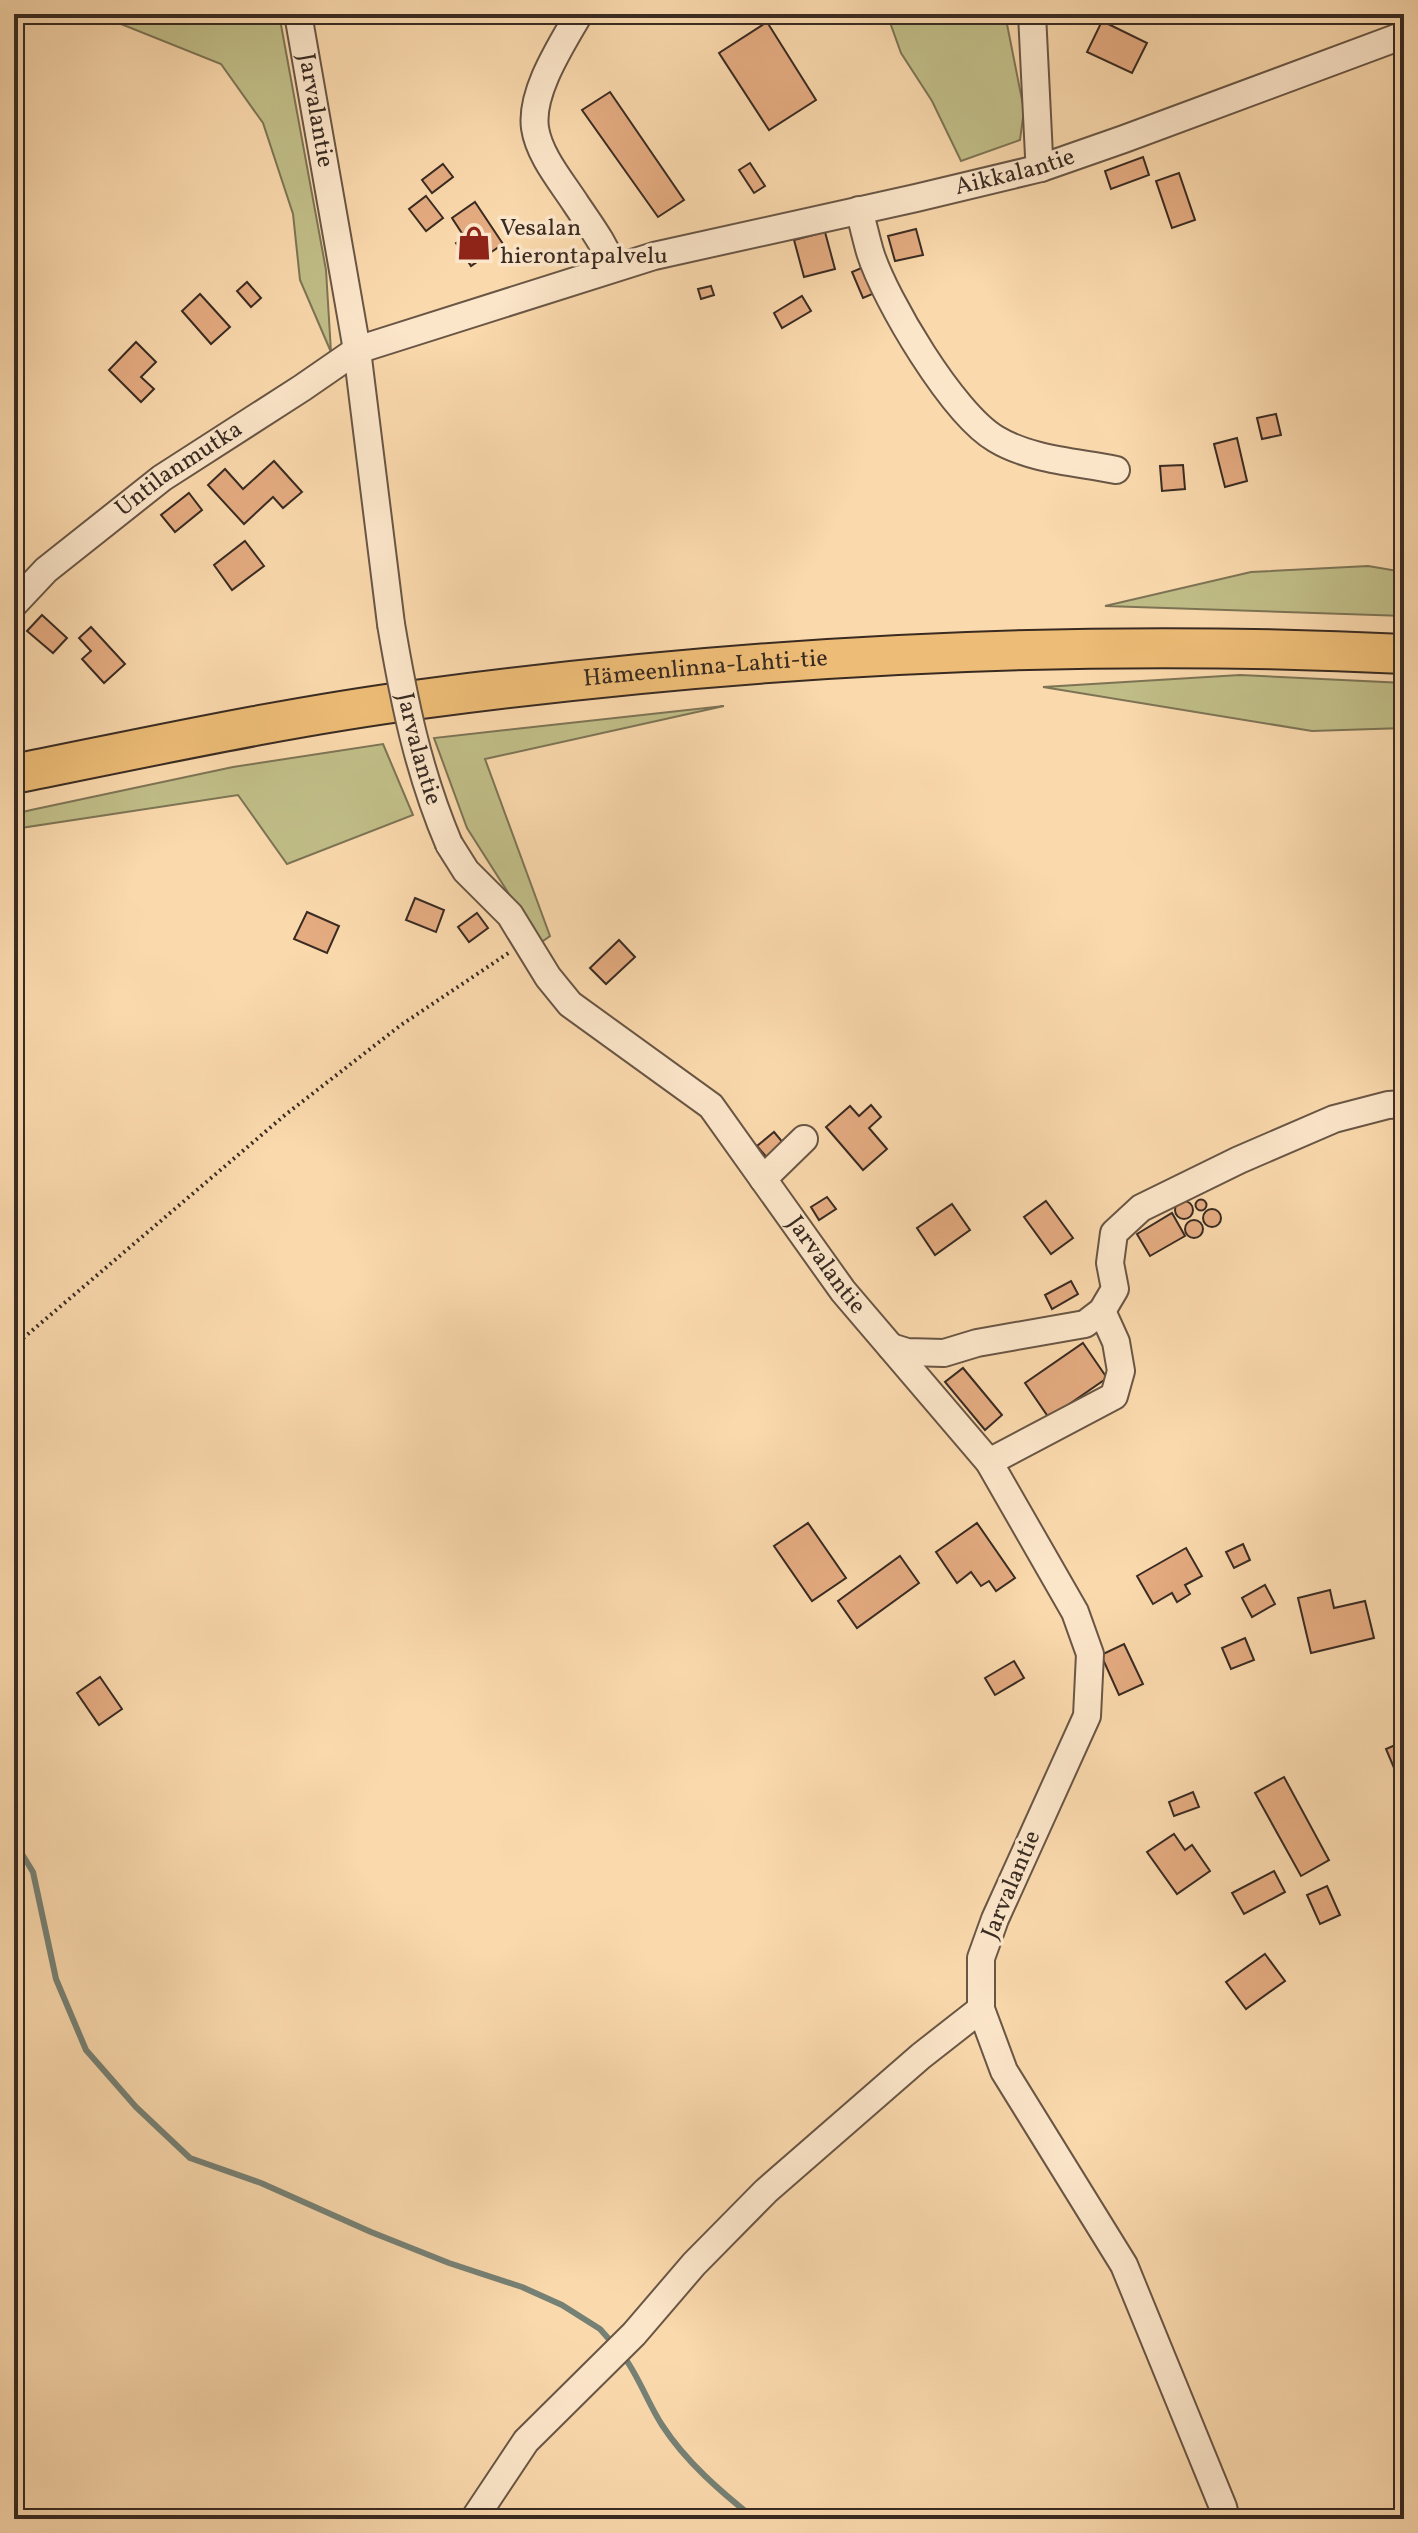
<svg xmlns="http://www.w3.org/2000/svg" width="1418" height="2533" font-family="Vollkorn,serif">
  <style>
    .green { fill: #c1be88; stroke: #7d7455; stroke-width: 2 }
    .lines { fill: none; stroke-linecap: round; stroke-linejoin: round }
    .stream { stroke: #768175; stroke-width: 6 }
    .building { fill: #e5ab81; stroke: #392b22; stroke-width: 2 }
    .minor-casing { stroke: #695645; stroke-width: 30 }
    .highway-casing { stroke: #392b22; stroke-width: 42 }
    .path { stroke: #392b22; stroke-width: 4; stroke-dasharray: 2 4; stroke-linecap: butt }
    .minor { stroke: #fce6ca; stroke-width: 26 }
    .highway { stroke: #edbc76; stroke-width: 38 }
    .minor-bridge-casing { stroke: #695645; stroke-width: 30; stroke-linecap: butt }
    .minor-bridge { stroke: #fce6ca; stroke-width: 26 }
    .labels { text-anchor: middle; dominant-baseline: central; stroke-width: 7; stroke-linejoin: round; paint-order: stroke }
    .street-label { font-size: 24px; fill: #392b22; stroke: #fce6ca }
    .poi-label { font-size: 24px; fill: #392b22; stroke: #fce6ca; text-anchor: start }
  </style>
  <rect width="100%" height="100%" fill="#fad9ad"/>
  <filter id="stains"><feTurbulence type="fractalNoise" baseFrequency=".0025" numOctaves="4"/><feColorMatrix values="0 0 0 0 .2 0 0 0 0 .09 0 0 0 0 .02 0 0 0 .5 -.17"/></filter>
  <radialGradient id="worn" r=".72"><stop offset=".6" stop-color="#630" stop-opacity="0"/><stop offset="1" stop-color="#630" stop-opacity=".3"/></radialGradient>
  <g class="green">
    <path d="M96,14H279L326,270L331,352L300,280L293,214L263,123L221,64Z"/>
    <path d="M887,14H1005L1024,110L1020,140L961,161L932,101L901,53Z"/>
    <path d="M1368,566L1404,572V616L1105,606L1251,572Z"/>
    <path d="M1240,675L1404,683V728L1312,731L1043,687Z"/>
    <path d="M724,706L485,759L550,936L540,943L467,828L434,738Z"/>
    <path d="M383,744L413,815L287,864L238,795L14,829V814L31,810L233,767Z"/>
  </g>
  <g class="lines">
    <g class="stream">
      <path d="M14,1841L33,1872L56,1979L86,2050L136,2107L190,2158L261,2183L371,2232L449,2263L522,2287L562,2305L600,2329L615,2346"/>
      <path d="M622,2354C639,2376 647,2402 662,2425C686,2462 721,2492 755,2519"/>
    </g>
  </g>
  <g class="building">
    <path d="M1102,21L1147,43L1132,73L1087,52Z"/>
    <path d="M767,22L816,100L769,130L719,53Z"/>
    <path d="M610,92L684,200L658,217L582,110Z"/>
    <path d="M1143,157L1149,175L1111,189L1105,171Z"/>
    <path d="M750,163L765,186L754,193L739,170Z"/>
    <path d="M443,164L453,177L432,193L422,180Z"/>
    <path d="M1179,173L1195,220L1172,228L1156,181Z"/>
    <path d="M426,196L443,218L426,231L409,209Z"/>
    <path d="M475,202L503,244L471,266L456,243L465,238L452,218Z"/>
    <path d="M916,229L923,255L895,261L888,236Z"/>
    <path d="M825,232L835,269L804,277L794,240Z"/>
    <path d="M866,266L877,292L863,298L852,272Z"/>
    <path d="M247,282L261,298L251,307L237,291Z"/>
    <path d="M711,286L714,295L701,299L698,289Z"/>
    <path d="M200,294L230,327L211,344L182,311Z"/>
    <path d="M802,296L811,311L782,328L774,313Z"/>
    <path d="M136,342L156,362L141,377L154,389L141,402L109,370Z"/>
    <path d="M1276,414L1281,435L1262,439L1257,418Z"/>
    <path d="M1237,438L1247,481L1225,487L1214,444Z"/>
    <path d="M274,461L302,492L283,508L273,497L244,524L208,485L225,469L243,489Z"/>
    <path d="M1183,465L1185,489L1162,491L1160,466Z"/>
    <path d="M189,493L202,510L175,532L161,515Z"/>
    <path d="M245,541L264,566L232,590L214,565Z"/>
    <path d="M42,615L67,638L53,653L27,631Z"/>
    <path d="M91,627L125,664L104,683L82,659L91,651L79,638Z"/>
    <path d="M415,898L444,910L436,932L406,920Z"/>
    <path d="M307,912L339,926L327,953L294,939Z"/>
    <path d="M477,913L488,928L469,942L458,927Z"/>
    <path d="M619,940L635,957L606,984L590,968Z"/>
    <path d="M871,1105L881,1117L869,1128L887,1149L863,1170L826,1127L850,1106L859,1116Z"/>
    <path d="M774,1132L785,1145L768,1159L757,1146Z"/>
    <path d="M827,1197L836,1209L819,1220L811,1207Z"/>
    <circle cx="1201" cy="1205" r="5.5"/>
    <circle cx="1184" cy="1210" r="9"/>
    <path d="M1046,1201L1073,1238L1051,1254L1024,1217Z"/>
    <path d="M952,1204L970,1230L935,1255L917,1228Z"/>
    <circle cx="1212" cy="1218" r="9"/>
    <path d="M1172,1213L1185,1236L1150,1256L1137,1234Z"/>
    <circle cx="1194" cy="1229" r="9"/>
    <path d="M1071,1281L1078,1294L1052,1309L1045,1295Z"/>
    <path d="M1083,1343L1107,1378L1049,1418L1025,1383Z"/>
    <path d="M963,1368L1002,1415L985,1430L945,1382Z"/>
    <path d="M808,1523L846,1578L812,1601L774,1546Z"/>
    <path d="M977,1523L1015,1578L996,1591L989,1581L981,1586L971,1572L957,1583L936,1552Z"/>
    <path d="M1243,1544L1250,1560L1234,1568L1226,1552Z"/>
    <path d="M1186,1548L1202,1576L1185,1585L1190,1594L1177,1602L1172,1593L1153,1604L1137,1576Z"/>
    <path d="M900,1556L919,1583L857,1628L838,1601Z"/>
    <path d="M1265,1585L1275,1604L1252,1617L1242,1598Z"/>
    <path d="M1330,1590L1334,1608L1365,1601L1374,1638L1311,1653L1298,1598Z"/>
    <path d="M1245,1638L1254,1660L1231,1669L1222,1648Z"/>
    <path d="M1124,1644L1143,1684L1119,1695L1101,1655Z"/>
    <path d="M1014,1661L1024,1678L995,1695L985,1678Z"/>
    <path d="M100,1677L122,1709L99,1725L77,1693Z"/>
    <path d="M1402,1742L1404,1772L1397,1775L1386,1749Z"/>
    <path d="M1284,1777L1329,1860L1301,1876L1255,1793Z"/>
    <path d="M1193,1792L1199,1807L1174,1816L1169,1802Z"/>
    <path d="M1174,1834L1185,1850L1192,1845L1210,1871L1177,1894L1147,1852Z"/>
    <path d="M1274,1871L1285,1892L1244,1914L1232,1893Z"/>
    <path d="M1327,1886L1340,1915L1320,1924L1307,1895Z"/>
    <path d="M1265,1954L1285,1981L1246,2009L1226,1982Z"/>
  </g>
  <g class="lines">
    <g class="minor-casing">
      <g id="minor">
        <path id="s1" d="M298,14L357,350L391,624"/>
        <path d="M579,14C562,44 530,92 535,128C539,155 561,181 576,204C590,225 605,244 613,268"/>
        <path d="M1032,14L1039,156L1041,168"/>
        <path d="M859,210C863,224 866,238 870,252C885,300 953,414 996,439C1031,460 1077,462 1116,470"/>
        <path id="s2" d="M14,604L46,570L162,478L302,388L357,350L654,256L916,198L1041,168L1124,139L1404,35"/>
        <path id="s3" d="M449,844L466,871L510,915L548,977L570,1004L711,1106L843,1291L989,1462L1075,1612L1090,1654L1087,1716L995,1919L981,1958V2009L1004,2071L1124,2265L1223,2507L1226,2519"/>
        <path d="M763,1179L804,1139"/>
        <path d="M891,1347L907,1352L944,1353L977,1343L1085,1324L1102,1311L1115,1289L1110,1263L1114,1233L1141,1208L1239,1160L1334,1119L1388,1105L1404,1104"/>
        <path d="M989,1462L1114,1396L1121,1371L1116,1342L1102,1311"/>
        <path d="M474,2519L526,2441L634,2334L694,2264L766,2191L921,2056L981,2009"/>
      </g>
    </g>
    <g class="highway-casing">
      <g id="highway">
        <path id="s4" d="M14,774C149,747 285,717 422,699C746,656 1077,638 1404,654"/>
      </g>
    </g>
    <path class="path" d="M14,1346L285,1115L401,1025L510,952"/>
    <use href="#minor" class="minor"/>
    <use href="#highway" class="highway"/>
    <g class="minor-bridge-casing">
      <g id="minor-bridge">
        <path id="s5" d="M391,624C404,701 418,771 449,844"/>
      </g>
    </g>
    <use href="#minor-bridge" class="minor-bridge"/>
  </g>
  <defs>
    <g id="shop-bare" transform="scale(2.76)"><path d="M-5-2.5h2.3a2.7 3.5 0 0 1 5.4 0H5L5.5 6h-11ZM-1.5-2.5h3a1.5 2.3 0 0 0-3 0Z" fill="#8f2418" stroke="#fce6ca" stroke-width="2.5" paint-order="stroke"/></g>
  </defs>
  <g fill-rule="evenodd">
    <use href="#shop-bare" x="474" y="243"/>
  </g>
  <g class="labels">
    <g class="street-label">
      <text stroke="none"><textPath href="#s1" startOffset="98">Jarvalantie</textPath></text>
      <text stroke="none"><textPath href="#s2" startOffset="1110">Aikkalantie</textPath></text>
      <text stroke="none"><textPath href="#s2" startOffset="214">Untilanmutka</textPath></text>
      <text stroke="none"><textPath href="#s4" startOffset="700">Hämeenlinna-Lahti-tie</textPath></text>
      <text stroke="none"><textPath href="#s5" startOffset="128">Jarvalantie</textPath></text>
      <text stroke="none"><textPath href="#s3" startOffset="572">Jarvalantie</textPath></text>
      <text transform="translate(1012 1885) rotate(-67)">Jarvalantie</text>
    </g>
    <g class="poi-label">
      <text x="500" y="229">Vesalan<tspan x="500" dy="28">hierontapalvelu</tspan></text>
    </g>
  </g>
  <rect width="1418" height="2533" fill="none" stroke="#fad9ad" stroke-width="48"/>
  <rect x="16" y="16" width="1386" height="2501" fill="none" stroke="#392b22" stroke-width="4"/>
  <rect x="24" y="24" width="1370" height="2485" fill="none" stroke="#392b22" stroke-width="2"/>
  <rect width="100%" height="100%" filter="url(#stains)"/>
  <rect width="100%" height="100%" fill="url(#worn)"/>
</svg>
